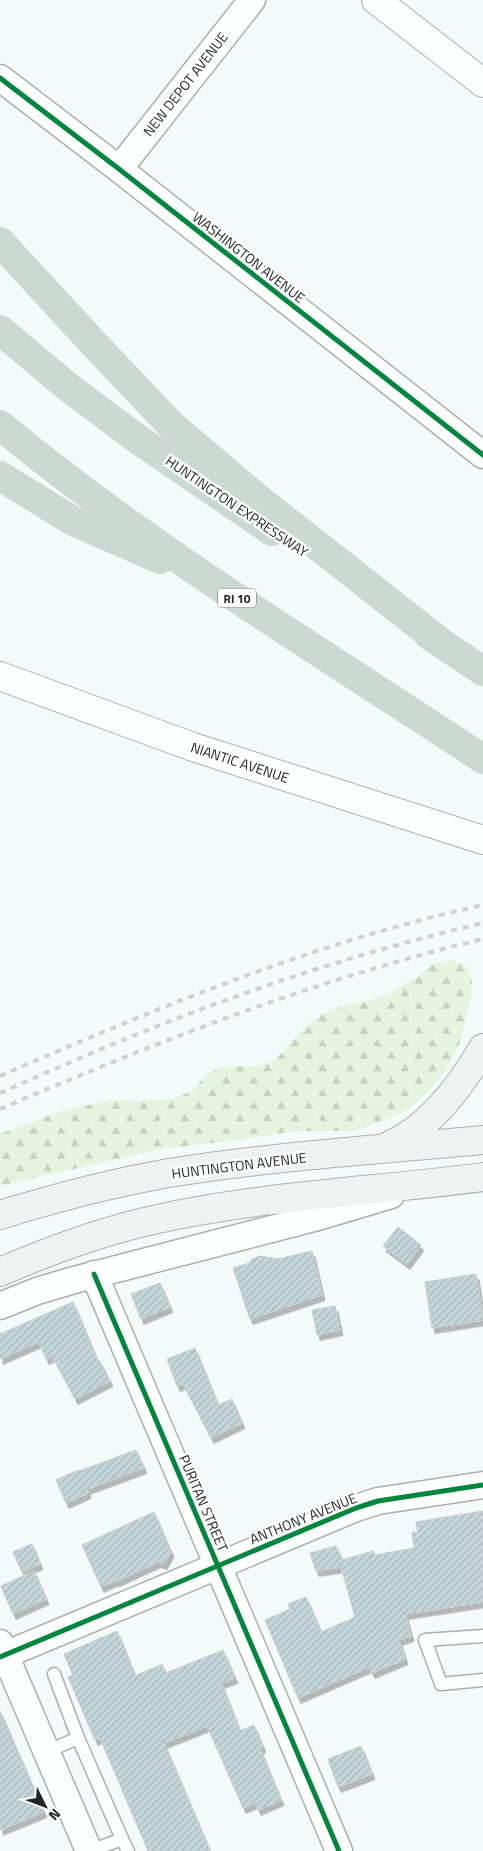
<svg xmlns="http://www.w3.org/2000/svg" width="483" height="1851" font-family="'Titillium Web',sans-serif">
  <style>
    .forest { fill: url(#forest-firs) }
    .building { fill: url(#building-hatch); stroke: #c8cccd; filter: url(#shadow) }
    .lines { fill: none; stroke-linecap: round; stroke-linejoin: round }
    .service-casing { stroke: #abafaf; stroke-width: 15 }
    .minor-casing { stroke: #abafaf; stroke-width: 29 }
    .tertiary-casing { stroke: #abafaf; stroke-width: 30 }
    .secondary-casing { stroke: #abafaf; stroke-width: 30 }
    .motorway-casing { stroke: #d3d5d5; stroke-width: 30 }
    .service { stroke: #fdfefe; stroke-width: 12 }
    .minor { stroke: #fdfefe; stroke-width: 26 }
    .tertiary { stroke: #fdfefe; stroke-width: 28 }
    .secondary { stroke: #eef3f1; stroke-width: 28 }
    .motorway { stroke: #cad9d2; stroke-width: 28 }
    .rail { stroke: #cfd0d0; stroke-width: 4; stroke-dasharray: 6 6; stroke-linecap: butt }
    .cycleway-casing { stroke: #fff; stroke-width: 8 }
    .cycleway { stroke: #00873e; stroke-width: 5 }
    .labels { text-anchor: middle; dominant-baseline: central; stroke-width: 5; stroke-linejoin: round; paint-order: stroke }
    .shield { fill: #fff; stroke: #646666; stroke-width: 1 }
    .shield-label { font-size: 12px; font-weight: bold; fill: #212525 }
    .street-label { font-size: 14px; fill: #212525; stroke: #fff }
  </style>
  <defs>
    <pattern id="forest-firs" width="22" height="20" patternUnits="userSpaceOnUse" patternTransform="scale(1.25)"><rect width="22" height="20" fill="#e4f4de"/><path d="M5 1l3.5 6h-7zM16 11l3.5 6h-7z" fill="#c3d1be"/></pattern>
    <pattern id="building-hatch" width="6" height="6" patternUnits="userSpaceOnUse" patternTransform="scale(1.25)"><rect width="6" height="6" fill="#c3d6da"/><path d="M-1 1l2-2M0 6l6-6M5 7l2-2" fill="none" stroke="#a7b8bb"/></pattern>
    <filter id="shadow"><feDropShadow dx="3" dy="5.5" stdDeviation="0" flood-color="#0004"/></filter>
  </defs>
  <rect width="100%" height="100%" fill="#f4f9f9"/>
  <path class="forest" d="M450,960L462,964L470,970L472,980L471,998L459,1044L446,1070L429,1091L408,1109L382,1121L354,1131H296L230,1141L161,1149L0,1186V1134L61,1111L111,1100L142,1101L174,1099L192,1091L205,1076L220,1067L259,1066L268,1063L278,1057L303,1029L324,1013L348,1004L367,1001L390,993L415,978L434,964Z"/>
  <g class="building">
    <path d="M398,1227L421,1245L407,1264L383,1246Z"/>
    <path d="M312,1251L322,1295L250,1319L233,1268L249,1263L252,1259L260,1256L278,1259Z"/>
    <path d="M476,1274L483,1320L432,1328L425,1282Z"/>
    <path d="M160,1283L170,1307L141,1319L131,1294Z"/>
    <path d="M73,1302L98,1362L100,1361L110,1381L75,1399L52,1356L46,1359L39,1342L0,1359V1334Z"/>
    <path d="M335,1306L340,1330L317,1335L312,1310Z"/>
    <path d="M195,1348L218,1405L232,1399L242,1423L211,1438L183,1384L177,1386L167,1359Z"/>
    <path d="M136,1450L144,1468L87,1489L88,1493L66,1503L56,1480L78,1470L79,1471Z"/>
    <path d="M483,1511V1602L405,1614L411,1636L399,1640L405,1659L372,1673L369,1667L298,1698L265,1620L290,1609L288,1604L306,1597L321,1632L355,1617L341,1567L316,1571L310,1553L336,1546L342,1560L373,1551L375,1555L414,1548L412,1532L418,1533L416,1522Z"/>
    <path d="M154,1512L171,1552L164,1564L158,1562L117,1581H114L101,1587L82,1545Z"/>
    <path d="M32,1544L40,1564L22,1572L13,1552Z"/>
    <path d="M34,1571L46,1599L13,1614L1,1586Z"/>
    <path d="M117,1631L135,1676L162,1664L166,1673L223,1650L235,1678L221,1683L240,1731L254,1725L263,1747L260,1749L281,1800L258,1810L255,1803L243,1808L207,1726L164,1743L210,1851H148L100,1738L95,1740L68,1677L73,1675L64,1654Z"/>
    <path d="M0,1711L44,1812L0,1830Z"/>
    <path d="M361,1746L372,1774L338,1787L328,1759Z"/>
  </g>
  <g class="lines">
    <g class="service-casing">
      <g id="service">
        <path d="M483,1636L425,1640L441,1684L483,1680"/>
        <path d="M54,1674L78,1738L122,1839"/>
        <path d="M46,1752L78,1738"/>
        <path d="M90,1851L122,1839L128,1851"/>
      </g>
    </g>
    <g class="minor-casing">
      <g id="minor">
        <path d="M0,78L119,169L483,455"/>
        <path d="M119,169L252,0"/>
        <path d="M94,1274L339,1851"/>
        <path d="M0,1306L37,1291L74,1280L314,1218L391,1195"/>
        <path d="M0,1643L89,1851"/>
        <path d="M0,1657L356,1508L378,1501L483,1485"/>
      </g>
    </g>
    <g class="tertiary-casing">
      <g id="tertiary">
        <path d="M376,0L483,83"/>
        <path d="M0,676L193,747L483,840"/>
      </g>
    </g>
    <g class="secondary-casing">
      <g id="secondary">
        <path d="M388,1146C430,1128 461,1086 483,1048"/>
        <path d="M0,1215C55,1198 112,1183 169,1173C273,1156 379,1150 483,1140"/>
        <path d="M0,1272C46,1252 92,1235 140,1223C252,1196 369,1192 483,1177"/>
      </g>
    </g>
    <g class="motorway-casing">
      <g id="motorway">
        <path d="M0,242L95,345L171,425L257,498L444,645"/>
        <path d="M0,330L68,387L139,440L272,531"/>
        <path d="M0,425C151,550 320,651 483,759"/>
        <path d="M0,476L73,521L160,559"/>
        <path d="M429,635L483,671"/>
      </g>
    </g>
    <use href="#service" class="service"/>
    <use href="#minor" class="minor"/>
    <use href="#tertiary" class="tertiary"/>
    <use href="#secondary" class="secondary"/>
    <use href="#motorway" class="motorway"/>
    <g class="rail">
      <path d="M0,1076C157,1008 315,942 483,905"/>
      <path d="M0,1093C81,1057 163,1022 246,993C324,965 403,942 483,923"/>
      <path d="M0,1109C157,1042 316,979 483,939"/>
    </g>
    <g class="cycleway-casing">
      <g id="cycleway">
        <path d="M0,78L119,169L483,455"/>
        <path d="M94,1274L339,1851"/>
        <path d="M0,1657L356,1508L378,1501L483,1485"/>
      </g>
    </g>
    <use href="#cycleway" class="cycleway"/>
  </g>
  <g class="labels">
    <rect class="shield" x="218" y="588.5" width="38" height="19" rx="4"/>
    <g class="shield-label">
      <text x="237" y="598">RI 10</text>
    </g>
    <g class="street-label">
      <text transform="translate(185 84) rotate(-52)">NEW DEPOT AVENUE</text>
      <text transform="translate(249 257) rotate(38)">WASHINGTON AVENUE</text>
      <text transform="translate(237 506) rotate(34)">HUNTINGTON EXPRESSWAY</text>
      <text transform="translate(240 762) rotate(18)">NIANTIC AVENUE</text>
      <text transform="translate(239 1165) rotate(-7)">HUNTINGTON AVENUE</text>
      <text transform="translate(204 1503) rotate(67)">PURITAN STREET</text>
      <text transform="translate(303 1518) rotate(-22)">ANTHONY AVENUE</text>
    </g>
  </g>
  <g transform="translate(45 1806) rotate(132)" stroke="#ffffff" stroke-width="4" paint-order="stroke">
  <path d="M0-4L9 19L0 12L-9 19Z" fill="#212525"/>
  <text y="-8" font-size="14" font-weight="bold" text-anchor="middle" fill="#212525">N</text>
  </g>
</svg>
